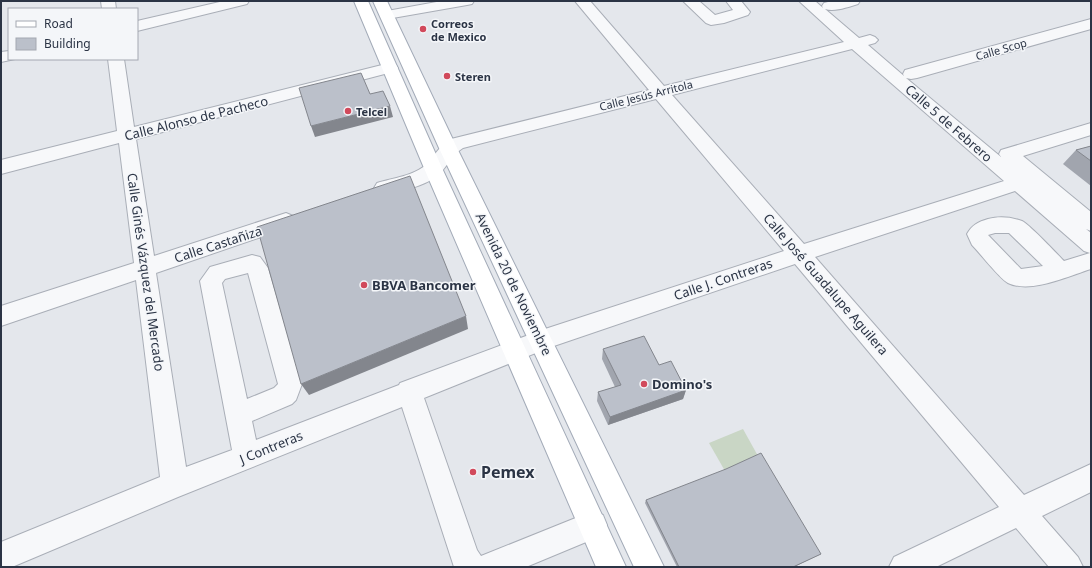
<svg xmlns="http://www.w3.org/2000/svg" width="1092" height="568" font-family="'Noto Sans',sans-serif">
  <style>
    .green { fill: #c9d6c5 }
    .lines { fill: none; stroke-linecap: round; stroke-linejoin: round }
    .minor-casing { stroke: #a9aeb7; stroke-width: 2 }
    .major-casing { stroke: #a3abb8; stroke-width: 2 }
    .minor { fill: #f7f8fa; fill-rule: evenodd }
    .major { fill: #fff; fill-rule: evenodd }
    .wall { fill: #a1a5ae }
    .shaded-wall { fill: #83868d }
    .building { fill: #bbc0ca; stroke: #83868d }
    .poi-dot { fill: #d1495b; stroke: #f4f6f9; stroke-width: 1.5 }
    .labels { text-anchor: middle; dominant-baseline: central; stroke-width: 3; stroke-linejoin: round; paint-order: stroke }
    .far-poi-label { font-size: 11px; font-weight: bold; fill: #2b3445; stroke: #f4f6f9; text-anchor: start }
    .far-street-label { font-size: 11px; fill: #2b3445; stroke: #f4f6f9 }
    .street-label { font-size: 13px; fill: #2b3445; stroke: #f4f6f9 }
    .poi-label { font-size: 13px; font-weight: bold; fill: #2b3445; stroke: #f4f6f9; text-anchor: start }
    .near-poi-label { font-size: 16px; font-weight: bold; fill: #2b3445; stroke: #f4f6f9; text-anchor: start }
  </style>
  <rect width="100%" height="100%" fill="#e4e7ec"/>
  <path class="green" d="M743,429L758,456L725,471L709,443Z"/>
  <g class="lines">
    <g class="minor-casing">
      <g id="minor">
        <path d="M101,1H115L116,9H102Z"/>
        <path d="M224,1H249L247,4L137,31V21Z"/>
        <path d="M442,1H474L472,4L467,5L387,19L382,18L380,15L382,12L387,11Z"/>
        <path d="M575,1H590L664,86L844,42L799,1H815L823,8L822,6L824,3L832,1H860L858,4C848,7 835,12 825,9L859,38L870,35L875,37L878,40L875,43L868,45L904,76L903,74L905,70L1091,19V29L917,78L911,79L906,78L1001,157L999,154L1001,150L1091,123V135L1023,156L1091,212V231L1086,229L1091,233V269C1068,276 1031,294 1008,283C1000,279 979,252 972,245L967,234C972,225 978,222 988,219C999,216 1011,217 1022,221C1030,225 1056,253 1064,261L1090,253L1084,251L1015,191L815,257L1024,495L1091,464V492L1042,516L1078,557L1083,567H1049L1016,528L936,567H889L894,557L999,507L795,264L548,348L424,398L477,550L481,556L593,511L603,515L607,525L603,535L526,567H454L402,407L178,497L12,567H1V542L160,477L136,280L1,326V306L134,263L119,143L1,174V160L117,131L108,59H124L134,127L390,63L396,65L398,68L396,71L136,139L154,256L286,213L293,216L296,221L293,226L156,273L186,467L232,450L200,281L210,267L252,255L260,257L268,268L302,384L296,400L292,404L252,421L256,440L399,385L400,383L542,330L784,251L656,99L463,148C453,154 448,165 440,173C426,187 402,190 384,195L377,193L374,188L377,183C393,178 414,176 427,164C435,155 440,145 451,139L649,90ZM852,49L1004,181L804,244L672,95ZM995,233H1009L1043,266L1021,269L988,235ZM248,273L278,384L274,388L247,399L222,283L225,279Z"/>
        <path d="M683,1H699L715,15L733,10L726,1H741L750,12L748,15L724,23L711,25L706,23Z"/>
        <path d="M9,51V59H15L1,62V52Z"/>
      </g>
    </g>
    <g class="major-casing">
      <g id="major">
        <path d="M354,1H368L442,168L626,567H596L424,168Z"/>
        <path d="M373,1H387L457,148L664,567H634L439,148Z"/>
      </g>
    </g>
    <use href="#minor" class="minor"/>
    <use href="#major" class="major"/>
  </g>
  <g class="wall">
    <path d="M1091,146V186L1063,164L1076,150Z"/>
    <path d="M603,349L659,365L686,390L683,399L608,425L597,401L598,392L615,387L602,359Z"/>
    <path d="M646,500L821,554L794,567H677L645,503Z"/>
  </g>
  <g class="shaded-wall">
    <path d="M390,106L393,117L315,137L311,126Z"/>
    <path d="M466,316L468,329L309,395L301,384Z"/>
    <path d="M686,390L683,399L608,425L610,417Z"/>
  </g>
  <g class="building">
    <path d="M361,73L370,94L383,91L390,106L311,126L299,88Z"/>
    <path d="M1091,146V161L1076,150Z"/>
    <path d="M410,176L466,316L301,384L257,227Z"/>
    <path d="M644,336L659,365L671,361L686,390L610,417L598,392L621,385L603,349Z"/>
    <path d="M761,453L821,554L793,567H679L646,500L726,469Z"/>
  </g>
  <g class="poi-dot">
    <circle cx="423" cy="29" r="4"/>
    <circle cx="447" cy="76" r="4"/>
    <circle cx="348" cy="111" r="4"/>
    <circle cx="364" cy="285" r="4"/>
    <circle cx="644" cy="384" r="4"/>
    <circle cx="473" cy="472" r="4"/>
  </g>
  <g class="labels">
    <g class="far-poi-label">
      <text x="431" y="23">Correos<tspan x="431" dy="13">de Mexico</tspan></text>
      <text x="455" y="76">Steren</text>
      <text x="356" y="111">Telcel</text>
    </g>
    <g class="far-street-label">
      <text transform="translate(1001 49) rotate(-16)">Calle Scop</text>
      <text transform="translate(646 95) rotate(-14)">Calle Jesús Arritola</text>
    </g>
    <g class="street-label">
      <text transform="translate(196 118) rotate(-14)">Calle Alonso de Pacheco</text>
      <text transform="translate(949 123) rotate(41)">Calle 5 de Febrero</text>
      <text transform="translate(218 244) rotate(-18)">Calle Castañiza</text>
      <text transform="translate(146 272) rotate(82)">Calle Ginés Vázquez del Mercado</text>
      <text transform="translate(723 279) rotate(-19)">Calle J. Contreras</text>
      <text transform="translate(514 284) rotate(64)">Avenida 20 de Noviembre</text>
      <text transform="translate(826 284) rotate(49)">Calle José Guadalupe Aguilera</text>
      <text transform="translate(271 447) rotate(-22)">J Contreras</text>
    </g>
    <g class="poi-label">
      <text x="372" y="285">BBVA Bancomer</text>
      <text x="652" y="384">Domino's</text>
    </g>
    <g class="near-poi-label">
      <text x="481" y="472">Pemex</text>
    </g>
  </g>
  <rect width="1092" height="568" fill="none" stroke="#2b3445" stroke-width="4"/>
  <rect x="8" y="8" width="130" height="52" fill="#f4f6f9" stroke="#a4a8b1"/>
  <rect x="16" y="21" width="20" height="6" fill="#ffffff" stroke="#a4a8b1"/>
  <text x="44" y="28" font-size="12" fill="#2b3445">Road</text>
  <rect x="16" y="38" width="20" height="12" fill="#bbc0ca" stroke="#a4a8b1"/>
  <text x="44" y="48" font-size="12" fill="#2b3445">Building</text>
</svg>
